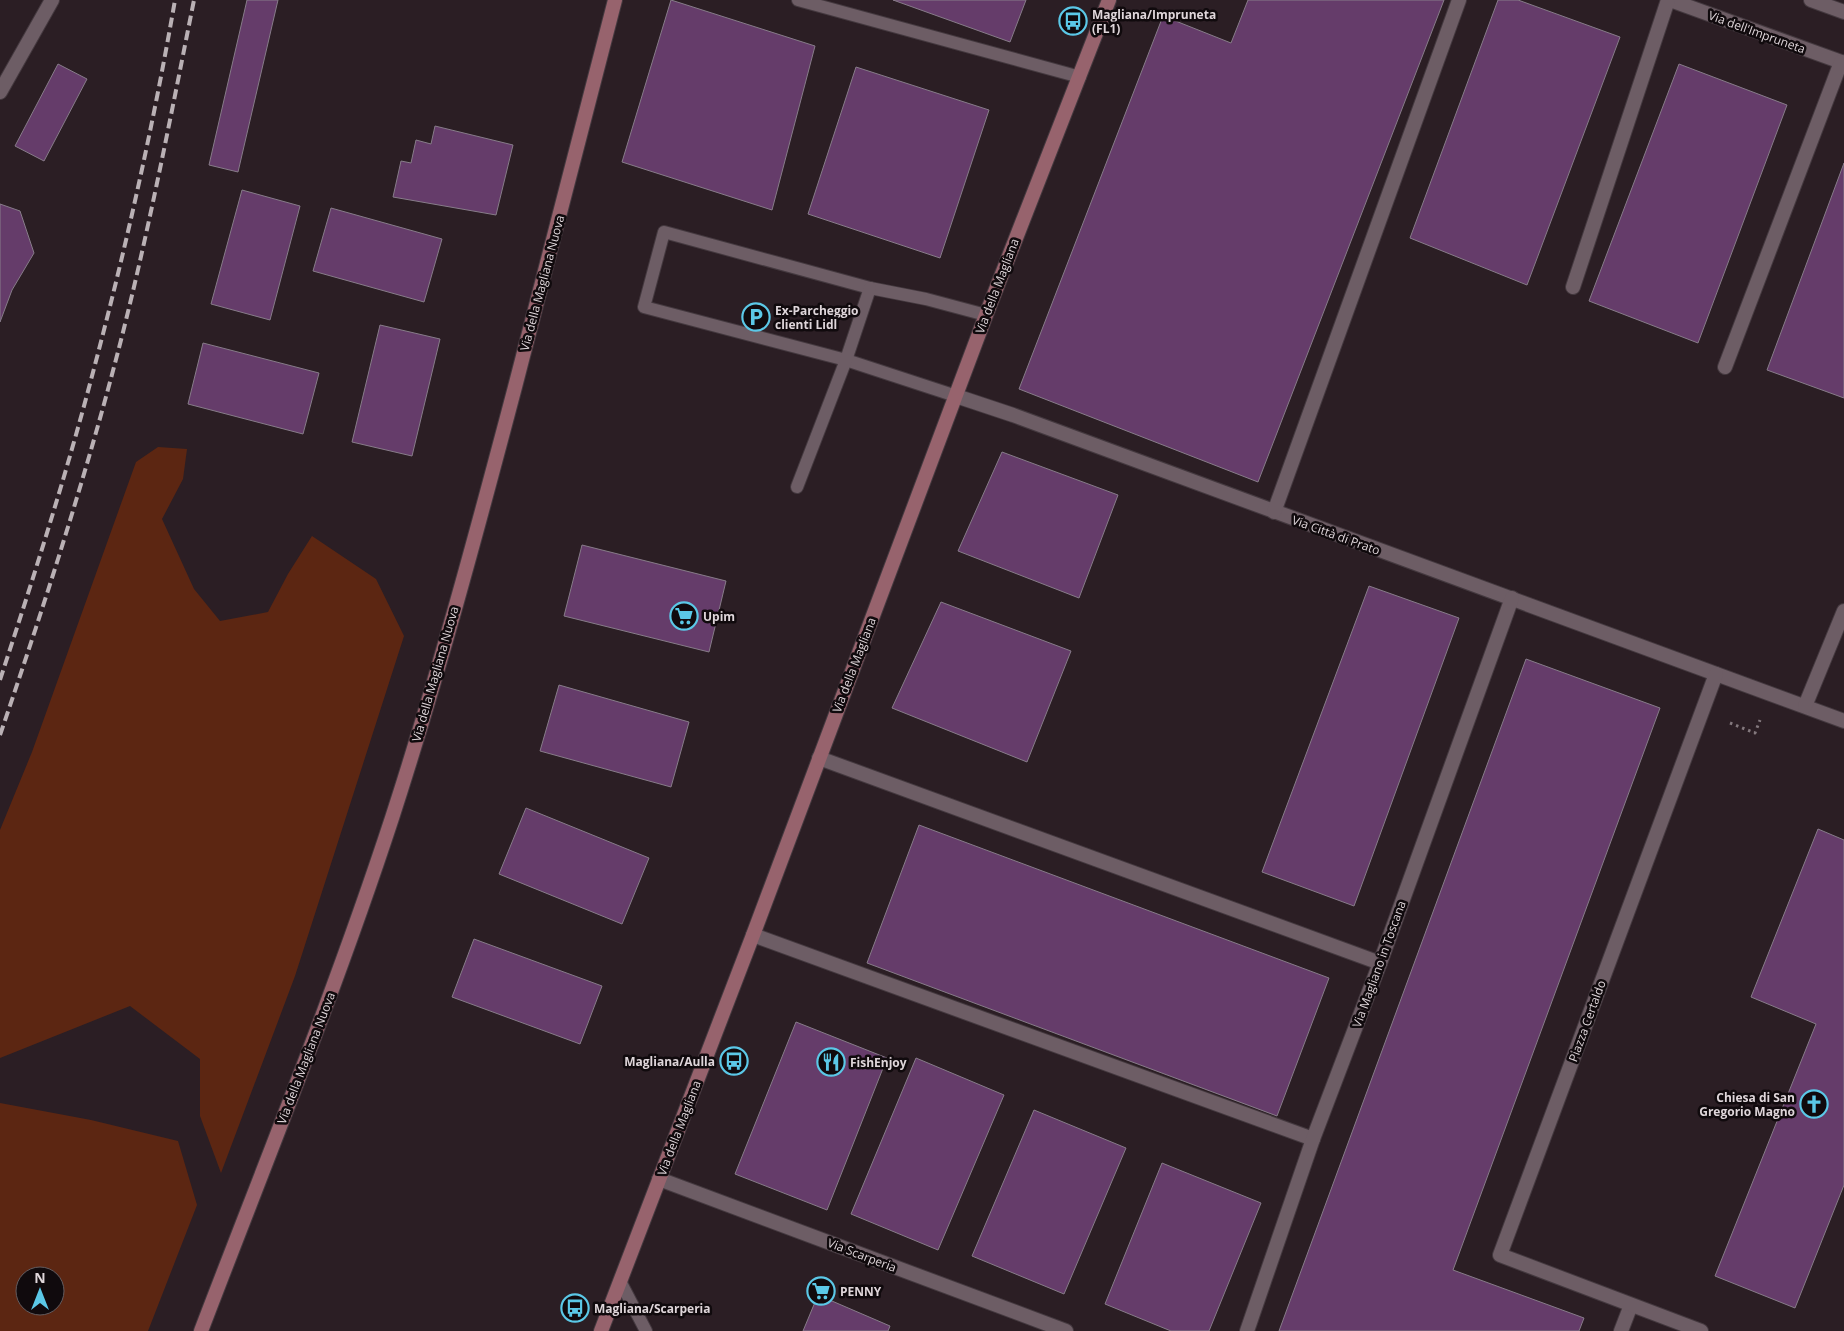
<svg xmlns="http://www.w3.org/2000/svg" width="1844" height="1331" font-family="'Open Sans',sans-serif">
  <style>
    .green { fill: #5c2612; fill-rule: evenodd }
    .building { fill: #653c6a; stroke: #877c89 }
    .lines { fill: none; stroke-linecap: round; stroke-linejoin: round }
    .service-casing { stroke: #44393f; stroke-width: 14 }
    .pedestrian-casing { stroke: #44393f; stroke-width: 16 }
    .minor-casing { stroke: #44393f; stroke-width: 16 }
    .secondary-casing { stroke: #44393f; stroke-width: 16 }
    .path { stroke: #83787d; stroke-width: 3; stroke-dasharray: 2.5 4; stroke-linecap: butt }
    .service { stroke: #6d5d65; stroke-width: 12 }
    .pedestrian { stroke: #6d5d65; stroke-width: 14 }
    .minor { stroke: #6d5d65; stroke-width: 14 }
    .secondary { stroke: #97636d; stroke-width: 14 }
    .rail { stroke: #bab1b5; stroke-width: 4; stroke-dasharray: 10 5; stroke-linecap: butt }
    .labels { text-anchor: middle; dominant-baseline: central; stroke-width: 5; stroke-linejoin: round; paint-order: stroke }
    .poi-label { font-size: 12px; font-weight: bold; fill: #dfd6da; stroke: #100a0d; text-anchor: start }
    .street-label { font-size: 12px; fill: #dfd6da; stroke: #100a0d }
  </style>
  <rect width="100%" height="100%" fill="#2b1e24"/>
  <g class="green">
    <path d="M158,447L187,449L183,479L162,519L194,589L220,621L268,612L288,574L312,536L376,579L404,636L295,976L221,1173L200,1116V1059L130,1006L0,1058V830L32,752L136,462Z"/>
    <path d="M0,1103L91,1120L178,1141L197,1205L148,1331H0ZM25,1276H55V1306H25Z"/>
  </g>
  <g class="building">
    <path d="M247,0H278L238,172L209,165Z"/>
    <path d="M671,0L815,46L772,210L622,162Z"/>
    <path d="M893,0H1026L1010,42Z"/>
    <path d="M1248,0H1444L1258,482L1019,389L1163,16L1231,43Z"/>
    <path d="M1498,0H1518L1620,37L1527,285L1410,238Z"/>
    <path d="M58,64L87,79L44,161L15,146Z"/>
    <path d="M1679,64L1787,105L1698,343L1589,301Z"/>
    <path d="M856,67L989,110L940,258L808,214Z"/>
    <path d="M435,126L513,145L496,215L393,197L401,161L411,163L416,140L431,144Z"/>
    <path d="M1844,163V398L1767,370Z"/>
    <path d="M242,190L300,206L270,320L211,304Z"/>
    <path d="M0,204L20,211L34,253L12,290L0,322Z"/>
    <path d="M331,208L442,239L424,302L313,271Z"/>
    <path d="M380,325L440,339L412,456L352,442Z"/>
    <path d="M203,343L319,373L303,434L188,404Z"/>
    <path d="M1002,452L1118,495L1079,598L958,551Z"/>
    <path d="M582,545L726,581L709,652L564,616Z"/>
    <path d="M1369,586L1459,618L1354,906L1262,872Z"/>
    <path d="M941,602L1071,651L1027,762L892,708Z"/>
    <path d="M1526,659L1660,708L1453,1270L1584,1318L1579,1331H1279Z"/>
    <path d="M559,685L689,722L671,787L540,751Z"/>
    <path d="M526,808L649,858L622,924L499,874Z"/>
    <path d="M919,825L1329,978L1277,1116L867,963Z"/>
    <path d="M1818,829L1844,840V1185L1795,1308L1715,1276L1816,1024L1751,997Z"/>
    <path d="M474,939L602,986L580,1044L452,997Z"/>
    <path d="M796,1022L887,1058L827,1210L735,1174Z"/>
    <path d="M916,1058L1004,1095L938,1250L851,1214Z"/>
    <path d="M1034,1110L1126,1148L1064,1294L972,1256Z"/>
    <path d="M1162,1163L1261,1203L1209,1331H1171L1105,1304Z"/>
    <path d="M818,1295L890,1326L888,1331H803Z"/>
  </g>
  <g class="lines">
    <g class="service-casing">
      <g id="service">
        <path d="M798,0L1080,77"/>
        <path d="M956,396L846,360L644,307L664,232L870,288L926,299L986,315"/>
        <path d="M797,487L846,360L870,288"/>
        <path d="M620,1281L646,1331"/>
      </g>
    </g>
    <g class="pedestrian-casing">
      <path id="pedestrian" d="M0,92L52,0"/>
    </g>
    <g class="minor-casing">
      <g id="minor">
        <path d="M1670,0L1844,63"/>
        <path d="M1811,0L1844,12"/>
        <path d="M1573,287L1668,0"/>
        <path d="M1725,367L1841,62"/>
        <path d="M956,396L1013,415L1844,721"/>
        <path d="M1274,512L1459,0"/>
        <path d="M1805,706L1844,611"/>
        <path d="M819,758L1380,963"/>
        <path d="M753,935L1313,1139"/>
        <path d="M659,1179L1066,1331"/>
        <path d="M1247,1331L1313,1139L1380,963L1512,598"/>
        <path d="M1621,1331L1631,1305"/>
        <path d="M1701,1331L1500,1255L1716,674"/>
      </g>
    </g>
    <g class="secondary-casing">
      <g id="secondary">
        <path d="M201,1331C266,1161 335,992 392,818C438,676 477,531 515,387C549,258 582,129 615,0"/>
        <path d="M601,1331L753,935L986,315L1109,0"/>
      </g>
    </g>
    <path class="path" d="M1730,723L1755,733L1760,720"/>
    <use href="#service" class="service"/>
    <use href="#pedestrian" class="pedestrian"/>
    <use href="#minor" class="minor"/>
    <use href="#secondary" class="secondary"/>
    <g class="rail">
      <path d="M0,680C33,579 65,479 92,376C125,252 153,127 175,0"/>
      <path d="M0,735C44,606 86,476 120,344C149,230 171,115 194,0"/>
    </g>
  </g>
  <defs>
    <g id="bus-ring" transform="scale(1.4375)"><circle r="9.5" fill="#100a0d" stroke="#5bc8e7" stroke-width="1.5"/><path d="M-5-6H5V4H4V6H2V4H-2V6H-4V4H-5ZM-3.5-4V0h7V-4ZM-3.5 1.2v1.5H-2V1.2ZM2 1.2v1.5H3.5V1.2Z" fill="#5bc8e7"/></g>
    <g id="parking-ring" transform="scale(1.4375)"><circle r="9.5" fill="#100a0d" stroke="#5bc8e7" stroke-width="1.5"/><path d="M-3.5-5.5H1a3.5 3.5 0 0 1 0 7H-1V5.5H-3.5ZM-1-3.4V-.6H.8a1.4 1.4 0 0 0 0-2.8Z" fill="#5bc8e7"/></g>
    <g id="supermarket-ring" transform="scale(1.4375)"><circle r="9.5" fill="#100a0d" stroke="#5bc8e7" stroke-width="1.5"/><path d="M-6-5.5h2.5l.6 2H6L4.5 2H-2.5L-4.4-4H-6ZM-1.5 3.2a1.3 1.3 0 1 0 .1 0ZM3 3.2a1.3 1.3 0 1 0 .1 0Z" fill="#5bc8e7"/></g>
    <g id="restaurant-ring" transform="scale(1.4375)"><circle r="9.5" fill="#100a0d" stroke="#5bc8e7" stroke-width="1.5"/><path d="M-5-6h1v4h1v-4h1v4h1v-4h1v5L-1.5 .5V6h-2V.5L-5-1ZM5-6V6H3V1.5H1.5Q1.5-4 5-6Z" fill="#5bc8e7"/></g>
    <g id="church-ring" transform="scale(1.4375)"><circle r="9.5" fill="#100a0d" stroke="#5bc8e7" stroke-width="1.5"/><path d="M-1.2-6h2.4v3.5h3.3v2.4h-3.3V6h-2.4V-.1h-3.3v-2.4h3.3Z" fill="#5bc8e7"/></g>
  </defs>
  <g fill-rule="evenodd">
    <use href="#bus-ring" x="1073" y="21"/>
    <use href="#parking-ring" x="756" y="317"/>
    <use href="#supermarket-ring" x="684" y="616"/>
    <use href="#bus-ring" x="734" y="1061"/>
    <use href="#restaurant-ring" x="831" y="1062"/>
    <use href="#church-ring" x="1814" y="1104"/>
    <use href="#supermarket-ring" x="821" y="1291"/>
    <use href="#bus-ring" x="575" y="1308"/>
  </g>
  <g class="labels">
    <g class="poi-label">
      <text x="1092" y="14">Magliana/Impruneta<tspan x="1092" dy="14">(FL1)</tspan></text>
      <text x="775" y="310">Ex-Parcheggio<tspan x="775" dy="14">clienti Lidl</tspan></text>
      <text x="703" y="616">Upim</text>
      <text x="715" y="1061" text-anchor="end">Magliana/Aulla</text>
      <text x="850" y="1062">FishEnjoy</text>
      <text x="1795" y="1097" text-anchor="end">Chiesa di San<tspan x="1795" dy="14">Gregorio Magno</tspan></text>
      <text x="840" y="1291">PENNY</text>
      <text x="594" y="1308">Magliana/Scarperia</text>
    </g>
    <g class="street-label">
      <text transform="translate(1757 32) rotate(20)">Via dell'Impruneta</text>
      <text transform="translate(542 283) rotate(-75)">Via della Magliana Nuova</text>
      <text transform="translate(997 286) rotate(-69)">Via della Magliana</text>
      <text transform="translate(1336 535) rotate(20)">Via Città di Prato</text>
      <text transform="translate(854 665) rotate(-69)">Via della Magliana</text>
      <text transform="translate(435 674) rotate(-74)">Via della Magliana Nuova</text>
      <text transform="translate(1379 964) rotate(-70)">Via Magliano in Toscana</text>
      <text transform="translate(1587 1021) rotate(-70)">Piazza Certaldo</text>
      <text transform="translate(306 1058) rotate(-69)">Via della Magliana Nuova</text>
      <text transform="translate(679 1128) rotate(-69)">Via della Magliana</text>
      <text transform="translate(862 1255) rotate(21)">Via Scarperia</text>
    </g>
  </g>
  <g transform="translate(40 1291)"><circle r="24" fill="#100a0d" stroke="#635c5f"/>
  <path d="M0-4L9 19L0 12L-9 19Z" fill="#5bc8e7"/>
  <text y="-8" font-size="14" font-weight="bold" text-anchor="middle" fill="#dfd6da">N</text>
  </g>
</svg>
